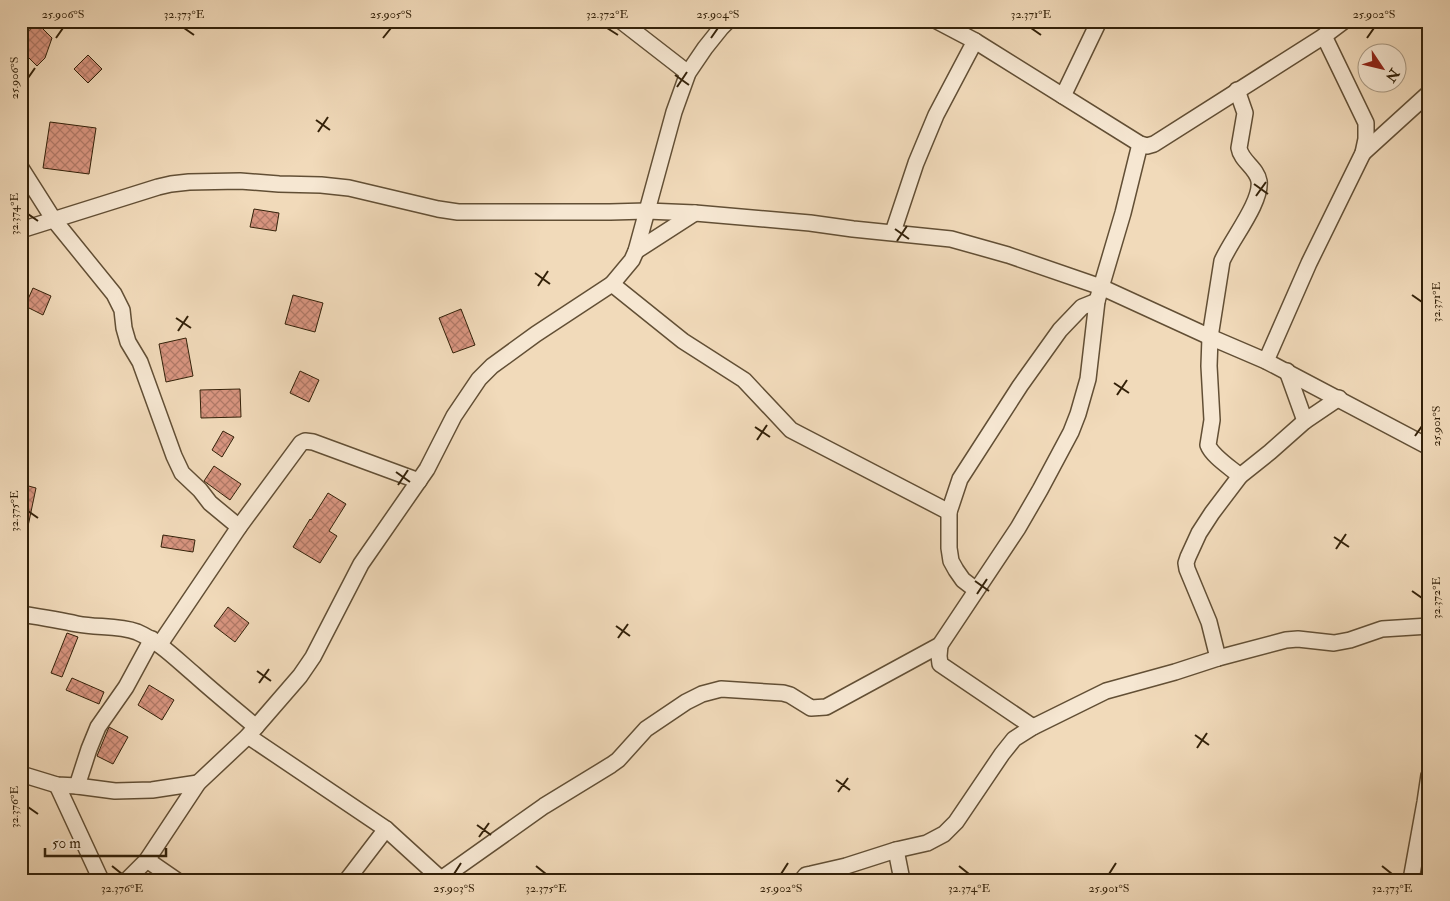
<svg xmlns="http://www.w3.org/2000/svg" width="1450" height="901" font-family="'IM FELL Double Pica',serif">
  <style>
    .building { fill: url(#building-cross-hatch); stroke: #332109 }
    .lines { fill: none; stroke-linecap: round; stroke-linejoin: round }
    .street-casing { stroke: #624f35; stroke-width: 18 }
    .street { stroke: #f6e7d2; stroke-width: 15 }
    .ticks { fill: none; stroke: #332109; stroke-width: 2 }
    .neatline { fill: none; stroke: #332109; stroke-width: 2 }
    .ticks-label { font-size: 12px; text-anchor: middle; fill: #332109 }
  </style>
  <defs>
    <pattern id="building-cross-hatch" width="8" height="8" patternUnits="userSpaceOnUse" patternTransform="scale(1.25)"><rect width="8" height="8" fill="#d89580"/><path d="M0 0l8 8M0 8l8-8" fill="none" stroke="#b07967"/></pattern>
  </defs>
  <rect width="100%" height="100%" fill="#f1daba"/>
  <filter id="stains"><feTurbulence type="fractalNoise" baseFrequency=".004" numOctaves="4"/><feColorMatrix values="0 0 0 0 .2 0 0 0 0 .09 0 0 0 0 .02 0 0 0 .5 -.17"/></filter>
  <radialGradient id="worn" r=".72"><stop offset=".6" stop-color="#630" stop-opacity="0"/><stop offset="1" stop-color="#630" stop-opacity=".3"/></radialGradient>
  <g class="building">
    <path d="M37,23L52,38L45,58L37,66L21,50V38Z"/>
    <path d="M88,55L102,69L88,83L74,69Z"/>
    <path d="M50,122L96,128L89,174L43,168Z"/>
    <path d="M254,209L279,213L276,231L250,227Z"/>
    <path d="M33,288L51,296L43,315L25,306Z"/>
    <path d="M293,295L323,303L315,332L285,324Z"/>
    <path d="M461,309L475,345L453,353L439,318Z"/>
    <path d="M186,338L193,376L166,382L159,344Z"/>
    <path d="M300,371L319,380L309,402L290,393Z"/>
    <path d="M240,389L241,417L201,418L200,390Z"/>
    <path d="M223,431L234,437L222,457L212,450Z"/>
    <path d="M214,466L241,484L230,500L204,481Z"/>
    <path d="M21,484L36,488L27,531L21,530Z"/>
    <path d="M328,493L346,504L329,531L337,536L320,563L293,547L310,519L311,520Z"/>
    <path d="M163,535L195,540L193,552L161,547Z"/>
    <path d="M228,607L249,623L235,642L214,626Z"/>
    <path d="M67,633L78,637L62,677L51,673Z"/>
    <path d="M72,678L104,692L99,704L66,690Z"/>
    <path d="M149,685L174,700L162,720L138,705Z"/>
    <path d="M109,727L128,737L113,764L97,756Z"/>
  </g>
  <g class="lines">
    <g class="street-casing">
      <g id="street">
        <path d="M621,21L688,73"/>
        <path d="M937,21L975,41L1140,144L1147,146L1154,144L1324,36L1344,21"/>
        <path d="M1237,90L1245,113L1239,148C1241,161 1257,168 1259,181C1262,202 1231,240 1222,261L1210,337L1209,366L1212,420L1208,445C1212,456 1231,468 1240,476"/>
        <path d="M1063,96L1099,21"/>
        <path d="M1363,153L1429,93"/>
        <path d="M21,168L54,220L114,294L122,310L124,328L128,342L140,362L174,456L182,473L200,490L210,503L239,527"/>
        <path d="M21,230L158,187L171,184L189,182L240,181L279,184L321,185L349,188L438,209L458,212H610L647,211L695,213L810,223L853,229L951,239L1008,255L1101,287L1210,337L1266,361L1429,447"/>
        <path d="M893,232L916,163L936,115L975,41"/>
        <path d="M636,251L695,213"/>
        <path d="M612,284L683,341L744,380L791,430L949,512"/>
        <path d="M1266,361L1309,263L1363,153L1366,139V123L1324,36"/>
        <path d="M1287,371L1305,421"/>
        <path d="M976,590L963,580L956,570L951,561L949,548V512L960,479L1020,386L1060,330L1082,307L1097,301"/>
        <path d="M21,614C40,617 59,620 77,624C97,628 118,625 137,632C160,642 177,660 195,675C215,693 236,710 256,727"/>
        <path d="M160,644L239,527L301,443L305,441L313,442L419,481"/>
        <path d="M940,645L939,656L940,664L1033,727"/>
        <path d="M1218,658L1209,622L1187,569L1186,563L1188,557L1199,533L1212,513L1240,476L1270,452L1305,421L1339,398"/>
        <path d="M248,736L386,829L442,880"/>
        <path d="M21,774L57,785L77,786L115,791L152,790L198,783"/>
        <path d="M57,785L101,880"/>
        <path d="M77,786L89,749L98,727L126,687L152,639"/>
        <path d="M896,850L902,880"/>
        <path d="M147,860L176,880"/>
        <path d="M441,879L544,806L611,765L618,760L646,729L686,702L702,694L721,689L783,693L790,695L811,708L826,707L940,645L1018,528L1040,490L1071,432L1078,414L1088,379L1097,301L1123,213L1140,144"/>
        <path d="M127,880L147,860L198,783L248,736L300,676L313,657L361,564L427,469L454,416L479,379L492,366L536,334L612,284L632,260L636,251L674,112L688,73L705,48L721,28L728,21"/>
        <path d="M347,880L386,829"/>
        <path d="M802,880L806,875L811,874L846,866L896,850L927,843L944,834L956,822L1002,754L1014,739L1033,727L1106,691L1175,672L1218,658L1286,640L1298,639L1334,643L1350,640L1382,629L1429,626"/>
        <path d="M1412,880V874L1425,802L1429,775"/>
      </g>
    </g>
    <use href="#street" class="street"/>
  </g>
  <path class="ticks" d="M184,28L194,35M607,28L618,35M1031,28L1041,35M56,38L63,28M383,38L391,28M711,38L718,28M1367,38L1374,28M675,75L689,85M28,78L35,68M677,87L687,72M316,120L330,130M318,132L328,117M1254,184L1268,194M1256,196L1266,182M28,214L38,221M895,229L909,239M897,241L907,226M535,273L550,284M538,286L548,271M1412,295L1422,302M176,318L191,328M178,331L188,316M1114,383L1129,393M1117,395L1127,380M755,427L770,437M1415,436L1422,426M757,440L767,425M396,472L410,482M398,485L408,470M28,511L38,518M1334,537L1349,547M1336,549L1346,534M975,581L989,591M1412,591L1422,598M977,594L987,579M616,626L630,636M618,638L628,624M257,671L271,681M259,683L269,669M1195,735L1209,745M1197,748L1207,733M836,780L850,790M838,792L848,778M28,807L38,814M477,825L491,835M479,837L489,823M112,866L122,874M536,866L546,874M959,866L969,874M1382,866L1392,874M454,874L461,863M781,874L788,863M1109,874L1116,863"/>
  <rect width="1450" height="901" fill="none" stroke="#f1daba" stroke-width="55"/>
  <g transform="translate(1382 68) rotate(125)"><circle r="24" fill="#f6e7d2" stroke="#a89882"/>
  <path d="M0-4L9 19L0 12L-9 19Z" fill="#8f2418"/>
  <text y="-8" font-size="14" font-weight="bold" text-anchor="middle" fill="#332109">N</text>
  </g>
  <path d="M45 848v8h121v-8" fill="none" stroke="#332109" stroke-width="2.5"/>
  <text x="52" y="848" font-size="15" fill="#332109" stroke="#f6e7d2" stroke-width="4" paint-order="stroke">50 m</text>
  <rect x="28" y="28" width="1394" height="846" class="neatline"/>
  <g class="ticks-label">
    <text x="63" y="18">25.906°S</text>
    <text x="184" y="18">32.373°E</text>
    <text x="391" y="18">25.905°S</text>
    <text x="607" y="18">32.372°E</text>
    <text x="718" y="18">25.904°S</text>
    <text x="1031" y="18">32.371°E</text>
    <text x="1374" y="18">25.902°S</text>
    <text transform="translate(14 78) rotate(-90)" y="4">25.906°S</text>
    <text transform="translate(14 214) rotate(-90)" y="4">32.374°E</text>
    <text transform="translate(1436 302) rotate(-90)" y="4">32.371°E</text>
    <text transform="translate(1436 426) rotate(-90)" y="4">25.901°S</text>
    <text transform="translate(14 511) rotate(-90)" y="4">32.375°E</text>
    <text transform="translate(1436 598) rotate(-90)" y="4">32.372°E</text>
    <text transform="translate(14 807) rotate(-90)" y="4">32.376°E</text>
    <text x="122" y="892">32.376°E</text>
    <text x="454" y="892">25.903°S</text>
    <text x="546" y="892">32.375°E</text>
    <text x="781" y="892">25.902°S</text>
    <text x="969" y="892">32.374°E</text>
    <text x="1109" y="892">25.901°S</text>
    <text x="1392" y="892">32.373°E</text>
  </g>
  <rect width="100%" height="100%" filter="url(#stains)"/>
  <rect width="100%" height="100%" fill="url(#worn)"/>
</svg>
